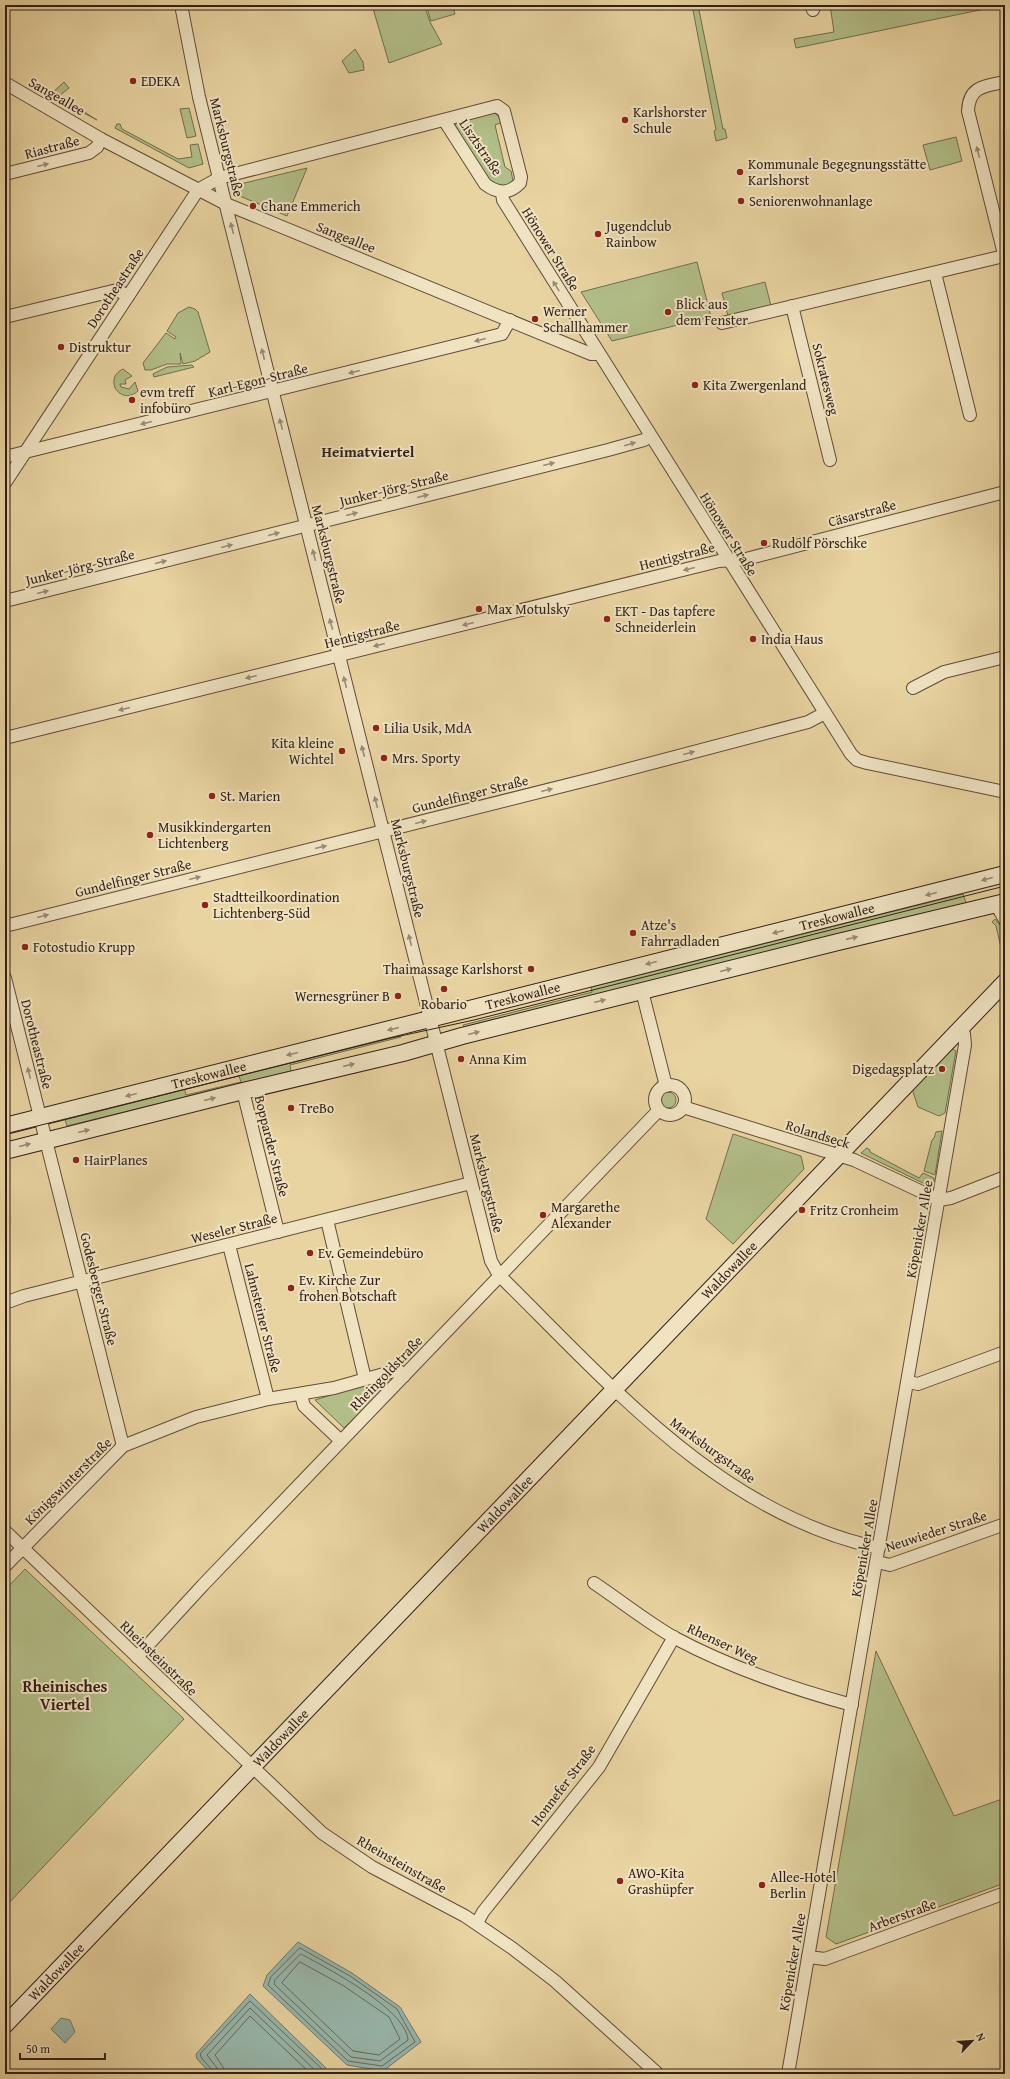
<svg xmlns="http://www.w3.org/2000/svg" width="1010" height="2079" font-family="'Gentium Book Plus',serif">
  <style>
    .green { fill: #b2be88; stroke: #726e4f }
    .water { fill: #98b7ab; stroke: #6f7a6f }
    .lines { fill: none; stroke-linecap: round; stroke-linejoin: round }
    .shore { stroke: #656a60; stroke-width: 1 }
    .street-casing { stroke: #604c39; stroke-width: 14 }
    .secondary-casing { stroke: #321e16; stroke-width: 18 }
    .street { stroke: #f0e3c2; stroke-width: 12 }
    .secondary { stroke: #f0e3c2; stroke-width: 16 }
    .tram { stroke: #321e16; stroke-width: 1 }
    .oneway { fill: #9a8a75 }
    .poi-dot { fill: #8f2418; stroke: #f0e3c2; stroke-width: 1.5 }
    .labels { text-anchor: middle; dominant-baseline: central; stroke-width: 4; stroke-linejoin: round; paint-order: stroke }
    .poi-label { font-size: 14px; fill: #321e16; stroke: #f0e3c2; text-anchor: start }
    .street-label { font-size: 14px; fill: #321e16; stroke: #f0e3c2 }
    .neighbourhood-label { font-size: 15px; font-weight: bold; fill: #321e16; stroke: #f0e3c2 }
    .quarter-label { font-size: 16px; font-weight: bold; fill: #321e16; stroke: #f0e3c2 }
  </style>
  <rect width="100%" height="100%" fill="#e8d4a1"/>
  <filter id="stains"><feTurbulence type="fractalNoise" baseFrequency=".005" numOctaves="4"/><feColorMatrix values="0 0 0 0 .2 0 0 0 0 .09 0 0 0 0 .02 0 0 0 .5 -.17"/></filter>
  <radialGradient id="worn" r=".72"><stop offset=".6" stop-color="#630" stop-opacity="0"/><stop offset="1" stop-color="#630" stop-opacity=".3"/></radialGradient>
  <g class="green">
    <path d="M372,5H424L430,22L442,44L389,63Z"/>
    <path d="M426,5H452L455,14L431,21Z"/>
    <path d="M692,5H698L723,129H725L727,138L716,141L714,131L716,130Z"/>
    <path d="M830,5H1004L796,48L794,39L834,32Z"/>
    <path d="M355,49L363,62L364,70L349,73L342,61Z"/>
    <path d="M64,82L69,88L59,96L97,120L50,95Z"/>
    <path d="M189,108L196,136L187,138L180,109Z"/>
    <path d="M494,112L503,122L495,125L505,167L511,171L513,181L510,184L500,187L488,181L455,125L456,122Z"/>
    <path d="M117,124H120L122,129L178,159L192,157L190,145L198,144L203,164L189,168L115,128Z"/>
    <path d="M956,137L962,161L930,170L923,145Z"/>
    <path d="M307,168L287,216L235,194L232,186Z"/>
    <path d="M697,262L711,317L612,341L581,292Z"/>
    <path d="M765,282L771,306L728,316L722,293Z"/>
    <path d="M189,307L195,309L198,312L210,352L195,361L183,364L180,353L181,364H167L151,370H145L143,363L166,333L175,339L176,337L167,331L178,313Z"/>
    <path d="M192,365L194,367L154,377L153,374L167,367Z"/>
    <path d="M123,369L132,376L125,380L126,384H120L121,387L129,389L135,382L138,391C130,398 121,397 115,388C112,379 115,373 123,369Z"/>
    <path d="M963,894L966,903L464,1029L463,1025L592,992L591,987Z"/>
    <path d="M995,919L1005,931V954L1003,956L996,926L992,922Z"/>
    <path d="M401,1034V1037L290,1065L291,1071L67,1126L64,1116L184,1087L186,1095L241,1082L239,1076L234,1077L233,1075Z"/>
    <path d="M951,1048L956,1051L945,1113L939,1116L918,1107L913,1092V1087Z"/>
    <circle cx="668" cy="1100" r="8"/>
    <path d="M942,1131L935,1175L924,1171L932,1140L934,1138L936,1132Z"/>
    <path d="M733,1134L801,1156L804,1169L733,1244L706,1219Z"/>
    <path d="M867,1148L870,1150V1152L919,1178L923,1173L934,1178V1181L927,1185L861,1153Z"/>
    <path d="M390,1377V1382L344,1428L315,1400Z"/>
    <path d="M25,1569L184,1719L5,1907V1647L8,1643L5,1640V1590Z"/>
    <path d="M876,1651L954,1816L1005,1798V1883L836,1944L826,1937Z"/>
  </g>
  <g class="water">
    <path d="M298,1942L352,1973L400,2007L421,2042L383,2071L347,2065L263,1986L267,1975Z"/>
    <path d="M250,1994L325,2067L329,2074H211L197,2059L196,2054Z"/>
    <path d="M61,2018L70,2020L75,2032L65,2043L51,2029Z"/>
  </g>
  <g class="lines">
    <g class="shore">
      <path d="M300,1948L350,1976L397,2009L415,2042L382,2066L348,2061L268,1985L271,1977Z"/>
      <path d="M301,1954C327,1968 406,2009 408,2040L380,2061L351,2057L274,1984L275,1980Z"/>
      <path d="M300,1962L344,1986L389,2017L400,2039L379,2055L353,2051L282,1983Z"/>
      <path d="M213,2074C212,2066 202,2062 200,2054L250,2001L322,2069L324,2074"/>
      <path d="M219,2074L217,2068L207,2055L250,2008L319,2074"/>
      <path d="M225,2074L223,2067L215,2055L250,2016L311,2074"/>
    </g>
    <g class="street-casing">
      <g id="street">
        <path d="M181,5L199,97L219,178L491,1261L499,1275L506,1282C614,1389 724,1515 879,1548"/>
        <path d="M811,5L813,10"/>
        <path d="M1005,82C985,86 969,86 968,111L1005,258"/>
        <path d="M5,83L101,139L226,204L591,354H599"/>
        <path d="M5,174L89,153L97,147L101,139"/>
        <path d="M502,193L503,200L851,754L857,760L867,763L1005,792"/>
        <path d="M935,273L970,415"/>
        <path d="M792,306L830,460"/>
        <path d="M5,317L117,290L128,296"/>
        <path d="M722,323L1004,256"/>
        <path d="M5,457L502,334L510,320"/>
        <path d="M5,483L198,190L219,178L497,106L504,111L521,177L520,183C509,194 498,194 485,184L444,120"/>
        <path d="M5,601L608,450L644,440L650,436"/>
        <path d="M913,688L944,672L1005,657"/>
        <path d="M5,738L719,561L746,559L1005,492"/>
        <path d="M996,904L1005,920"/>
        <path d="M5,926L595,778L808,722L825,713"/>
        <path d="M5,978L123,1446"/>
        <path d="M642,991L666,1086"/>
        <circle cx="670" cy="1100" r="15"/>
        <path d="M243,1091L278,1232"/>
        <path d="M683,1107L854,1160L939,1200"/>
        <path d="M939,1200L951,1198L1005,1177"/>
        <path d="M327,1220L365,1379"/>
        <path d="M229,1245L268,1399"/>
        <path d="M5,1303L24,1296L471,1183"/>
        <path d="M908,1382L918,1384L1005,1352"/>
        <path d="M301,1395L304,1406L341,1441"/>
        <path d="M5,1531L322,1833L372,1867L465,1916L512,1948L555,1981L658,2074"/>
        <path d="M877,1562L890,1565L1005,1524"/>
        <path d="M5,1566L123,1446L196,1417L268,1399L334,1388L398,1370L404,1376"/>
        <path d="M594,1583C621,1601 647,1622 675,1638C731,1668 790,1688 852,1705"/>
        <path d="M137,1657L203,1585L658,1111"/>
        <path d="M477,1923L483,1912L599,1767L674,1637"/>
        <path d="M808,1957L825,1959L1005,1893"/>
        <path d="M788,2074L965,1045L964,1034L959,1029"/>
      </g>
    </g>
    <g class="secondary-casing">
      <g id="secondary">
        <path id="s1" d="M5,1126L1005,874"/>
        <path d="M5,1151L243,1091L403,1053L462,1036L834,943L1005,902"/>
        <path id="s2" d="M5,2025L1005,982"/>
      </g>
    </g>
    <use href="#street" class="street"/>
    <use href="#secondary" class="secondary"/>
    <path class="tram" d="M5,1134L391,1038L474,1020L1005,886"/>
  </g>
  <defs><path id="oneway-solid" d="M-6-.8H1V-3.2L6.5 0L1 3.2V.8H-6Z"/></defs>
  <g class="oneway">
    <use href="#oneway-solid" transform="translate(978 152) rotate(-104)"/>
    <use href="#oneway-solid" transform="translate(43 165) rotate(-14)"/>
    <use href="#oneway-solid" transform="translate(232 228) rotate(-104)"/>
    <use href="#oneway-solid" transform="translate(556 286) rotate(-122)"/>
    <use href="#oneway-solid" transform="translate(480 340) rotate(166)"/>
    <use href="#oneway-solid" transform="translate(263 354) rotate(-104)"/>
    <use href="#oneway-solid" transform="translate(354 372) rotate(166)"/>
    <use href="#oneway-solid" transform="translate(146 423) rotate(166)"/>
    <use href="#oneway-solid" transform="translate(281 424) rotate(-104)"/>
    <use href="#oneway-solid" transform="translate(630 444) rotate(-16)"/>
    <use href="#oneway-solid" transform="translate(549 464) rotate(-14)"/>
    <use href="#oneway-solid" transform="translate(423 496) rotate(-14)"/>
    <use href="#oneway-solid" transform="translate(352 514) rotate(-14)"/>
    <use href="#oneway-solid" transform="translate(274 534) rotate(-14)"/>
    <use href="#oneway-solid" transform="translate(227 546) rotate(-14)"/>
    <use href="#oneway-solid" transform="translate(314 555) rotate(-104)"/>
    <use href="#oneway-solid" transform="translate(161 562) rotate(-14)"/>
    <use href="#oneway-solid" transform="translate(689 569) rotate(166)"/>
    <use href="#oneway-solid" transform="translate(43 592) rotate(-14)"/>
    <use href="#oneway-solid" transform="translate(331 624) rotate(-105)"/>
    <use href="#oneway-solid" transform="translate(468 624) rotate(166)"/>
    <use href="#oneway-solid" transform="translate(379 645) rotate(166)"/>
    <use href="#oneway-solid" transform="translate(251 677) rotate(166)"/>
    <use href="#oneway-solid" transform="translate(345 682) rotate(-104)"/>
    <use href="#oneway-solid" transform="translate(124 709) rotate(166)"/>
    <use href="#oneway-solid" transform="translate(363 751) rotate(-104)"/>
    <use href="#oneway-solid" transform="translate(689 753) rotate(-15)"/>
    <use href="#oneway-solid" transform="translate(547 790) rotate(-14)"/>
    <use href="#oneway-solid" transform="translate(376 802) rotate(-104)"/>
    <use href="#oneway-solid" transform="translate(421 822) rotate(-14)"/>
    <use href="#oneway-solid" transform="translate(321 847) rotate(-14)"/>
    <use href="#oneway-solid" transform="translate(195 878) rotate(-14)"/>
    <use href="#oneway-solid" transform="translate(987 879) rotate(165)"/>
    <use href="#oneway-solid" transform="translate(931 894) rotate(166)"/>
    <use href="#oneway-solid" transform="translate(43 916) rotate(-14)"/>
    <use href="#oneway-solid" transform="translate(778 932) rotate(166)"/>
    <use href="#oneway-solid" transform="translate(852 938) rotate(-13)"/>
    <use href="#oneway-solid" transform="translate(410 940) rotate(-104)"/>
    <use href="#oneway-solid" transform="translate(651 963) rotate(166)"/>
    <use href="#oneway-solid" transform="translate(726 970) rotate(-14)"/>
    <use href="#oneway-solid" transform="translate(600 1001) rotate(-14)"/>
    <use href="#oneway-solid" transform="translate(393 1029) rotate(166)"/>
    <use href="#oneway-solid" transform="translate(474 1033) rotate(-14)"/>
    <use href="#oneway-solid" transform="translate(292 1054) rotate(166)"/>
    <use href="#oneway-solid" transform="translate(349 1065) rotate(-13)"/>
    <use href="#oneway-solid" transform="translate(29 1073) rotate(-104)"/>
    <use href="#oneway-solid" transform="translate(131 1095) rotate(166)"/>
    <use href="#oneway-solid" transform="translate(210 1099) rotate(-14)"/>
    <use href="#oneway-solid" transform="translate(84 1131) rotate(-14)"/>
    <use href="#oneway-solid" transform="translate(25 1145) rotate(-14)"/>
  </g>
  <g class="poi-dot">
    <circle cx="133" cy="81" r="4"/>
    <circle cx="625" cy="120" r="4"/>
    <circle cx="740" cy="172" r="4"/>
    <circle cx="741" cy="201" r="4"/>
    <circle cx="253" cy="206" r="4"/>
    <circle cx="598" cy="234" r="4"/>
    <circle cx="668" cy="312" r="4"/>
    <circle cx="535" cy="319" r="4"/>
    <circle cx="61" cy="347" r="4"/>
    <circle cx="695" cy="385" r="4"/>
    <circle cx="132" cy="400" r="4"/>
    <circle cx="764" cy="543" r="4"/>
    <circle cx="479" cy="609" r="4"/>
    <circle cx="607" cy="619" r="4"/>
    <circle cx="753" cy="639" r="4"/>
    <circle cx="376" cy="728" r="4"/>
    <circle cx="342" cy="751" r="4"/>
    <circle cx="384" cy="758" r="4"/>
    <circle cx="212" cy="796" r="4"/>
    <circle cx="150" cy="835" r="4"/>
    <circle cx="205" cy="905" r="4"/>
    <circle cx="633" cy="933" r="4"/>
    <circle cx="25" cy="947" r="4"/>
    <circle cx="531" cy="969" r="4"/>
    <circle cx="444" cy="989" r="4"/>
    <circle cx="398" cy="996" r="4"/>
    <circle cx="461" cy="1059" r="4"/>
    <circle cx="942" cy="1069" r="4"/>
    <circle cx="291" cy="1108" r="4"/>
    <circle cx="76" cy="1160" r="4"/>
    <circle cx="802" cy="1210" r="4"/>
    <circle cx="543" cy="1215" r="4"/>
    <circle cx="310" cy="1253" r="4"/>
    <circle cx="291" cy="1288" r="4"/>
    <circle cx="620" cy="1881" r="4"/>
    <circle cx="762" cy="1885" r="4"/>
  </g>
  <g class="labels">
    <g class="poi-label">
      <text x="141" y="81">EDEKA</text>
      <text x="633" y="112">Karlshorster<tspan x="633" dy="16">Schule</tspan></text>
      <text x="748" y="164">Kommunale Begegnungsstätte<tspan x="748" dy="16">Karlshorst</tspan></text>
      <text x="749" y="201">Seniorenwohnanlage</text>
      <text x="261" y="206">Chane Emmerich</text>
      <text x="606" y="226">Jugendclub<tspan x="606" dy="16">Rainbow</tspan></text>
      <text x="676" y="304">Blick aus<tspan x="676" dy="16">dem Fenster</tspan></text>
      <text x="543" y="311">Werner<tspan x="543" dy="16">Schallhammer</tspan></text>
      <text x="69" y="347">Distruktur</text>
      <text x="703" y="385">Kita Zwergenland</text>
      <text x="140" y="392">evm treff<tspan x="140" dy="16">infobüro</tspan></text>
      <text x="772" y="543">Rudolf Pörschke</text>
      <text x="487" y="609">Max Motulsky</text>
      <text x="615" y="611">EKT - Das tapfere<tspan x="615" dy="16">Schneiderlein</tspan></text>
      <text x="761" y="639">India Haus</text>
      <text x="384" y="728">Lilia Usik, MdA</text>
      <text x="334" y="743" text-anchor="end">Kita kleine<tspan x="334" dy="16">Wichtel</tspan></text>
      <text x="392" y="758">Mrs. Sporty</text>
      <text x="220" y="796">St. Marien</text>
      <text x="158" y="827">Musikkindergarten<tspan x="158" dy="16">Lichtenberg</tspan></text>
      <text x="213" y="897">Stadtteilkoordination<tspan x="213" dy="16">Lichtenberg-Süd</tspan></text>
      <text x="641" y="925">Atze's<tspan x="641" dy="16">Fahrradladen</tspan></text>
      <text x="33" y="947">Fotostudio Krupp</text>
      <text x="523" y="969" text-anchor="end">Thaimassage Karlshorst</text>
      <text x="390" y="996" text-anchor="end">Wernesgrüner B</text>
      <text x="444" y="1004" text-anchor="middle">Robario</text>
      <text x="469" y="1059">Anna Kim</text>
      <text x="934" y="1069" text-anchor="end">Digedagsplatz</text>
      <text x="299" y="1108">TreBo</text>
      <text x="84" y="1160">HairPlanes</text>
      <text x="551" y="1207">Margarethe<tspan x="551" dy="16">Alexander</tspan></text>
      <text x="810" y="1210">Fritz Cronheim</text>
      <text x="318" y="1253">Ev. Gemeindebüro</text>
      <text x="299" y="1280">Ev. Kirche Zur<tspan x="299" dy="16">frohen Botschaft</tspan></text>
      <text x="628" y="1873">AWO-Kita<tspan x="628" dy="16">Grashüpfer</tspan></text>
      <text x="770" y="1877">Allee-Hotel<tspan x="770" dy="16">Berlin</tspan></text>
    </g>
    <g class="street-label">
      <text transform="translate(57 96) rotate(30)">Sangeallee</text>
      <text transform="translate(52 147) rotate(-15)">Riastraße</text>
      <text transform="translate(227 147) rotate(76)">Marksburgstraße</text>
      <text transform="translate(481 147) rotate(56)">Lisztstraße</text>
      <text transform="translate(346 237) rotate(22)">Sangeallee</text>
      <text transform="translate(551 249) rotate(58)">Hönower Straße</text>
      <text transform="translate(115 288) rotate(-57)">Dorotheastraße</text>
      <text transform="translate(826 379) rotate(76)">Sokratesweg</text>
      <text transform="translate(258 380) rotate(-14)">Karl-Egon-Straße</text>
      <text transform="translate(394 488) rotate(-14)">Junker-Jörg-Straße</text>
      <text transform="translate(862 513) rotate(-15)">Cäsarstraße</text>
      <text transform="translate(729 534) rotate(58)">Hönower Straße</text>
      <text transform="translate(329 554) rotate(76)">Marksburgstraße</text>
      <text transform="translate(677 556) rotate(-14)">Hentigstraße</text>
      <text transform="translate(80 567) rotate(-14)">Junker-Jörg-Straße</text>
      <text transform="translate(362 634) rotate(-14)">Hentigstraße</text>
      <text transform="translate(470 794) rotate(-14)">Gundelfinger Straße</text>
      <text transform="translate(408 868) rotate(76)">Marksburgstraße</text>
      <text transform="translate(133 878) rotate(-14)">Gundelfinger Straße</text>
      <text stroke="none"><textPath href="#s1" startOffset="858">Treskowallee</textPath></text>
      <text stroke="none"><textPath href="#s1" startOffset="534">Treskowallee</textPath></text>
      <text transform="translate(37 1044) rotate(76)">Dorotheastraße</text>
      <text stroke="none"><textPath href="#s1" startOffset="210">Treskowallee</textPath></text>
      <text transform="translate(818 1134) rotate(17)">Rolandseck</text>
      <text transform="translate(272 1146) rotate(76)">Bopparder Straße</text>
      <text transform="translate(487 1183) rotate(76)">Marksburgstraße</text>
      <text transform="translate(234 1228) rotate(-14)">Weseler Straße</text>
      <text transform="translate(919 1229) rotate(-80)">Köpenicker Allee</text>
      <text stroke="none"><textPath href="#s2" startOffset="1046">Waldowallee</textPath></text>
      <text transform="translate(99 1289) rotate(76)">Godesberger Straße</text>
      <text transform="translate(263 1318) rotate(76)">Lahnsteiner Straße</text>
      <text transform="translate(386 1373) rotate(-46)">Rheingoldstraße</text>
      <text transform="translate(713 1450) rotate(36)">Marksburgstraße</text>
      <text transform="translate(68 1481) rotate(-45)">Königswinterstraße</text>
      <text stroke="none"><textPath href="#s2" startOffset="722">Waldowallee</textPath></text>
      <text transform="translate(936 1531) rotate(-18)">Neuwieder Straße</text>
      <text transform="translate(864 1548) rotate(-80)">Köpenicker Allee</text>
      <text transform="translate(723 1643) rotate(25)">Rhenser Weg</text>
      <text transform="translate(159 1658) rotate(44)">Rheinsteinstraße</text>
      <text stroke="none"><textPath href="#s2" startOffset="398">Waldowallee</textPath></text>
      <text transform="translate(563 1785) rotate(-53)">Honnefer Straße</text>
      <text transform="translate(402 1864) rotate(30)">Rheinsteinstraße</text>
      <text transform="translate(902 1915) rotate(-20)">Arberstraße</text>
      <text transform="translate(792 1962) rotate(-80)">Köpenicker Allee</text>
      <text stroke="none"><textPath href="#s2" startOffset="74">Waldowallee</textPath></text>
    </g>
    <g class="neighbourhood-label">
      <text x="368" y="451">Heimatviertel</text>
    </g>
    <g class="quarter-label">
      <text x="65" y="1686">Rheinisches<tspan x="65" dy="18">Viertel</tspan></text>
    </g>
  </g>
  <rect width="1010" height="2079" fill="none" stroke="#e8d4a1" stroke-width="20"/>
  <rect x="6" y="6" width="998" height="2067" fill="none" stroke="#321e16" stroke-width="2"/>
  <rect x="10" y="10" width="990" height="2059" fill="none" stroke="#321e16"/>
  <g transform="translate(972 2041) rotate(65)" stroke="#f0e3c2" stroke-width="3" paint-order="stroke">
  <path d="M0-3L7 15L0 10L-7 15Z" fill="#321e16"/>
  <text y="-6" font-size="11" font-weight="bold" text-anchor="middle" fill="#321e16">N</text>
  </g>
  <path d="M20 2053v6h85v-6" fill="none" stroke="#321e16" stroke-width="2"/>
  <text x="26" y="2053" font-size="12" fill="#321e16" stroke="#f0e3c2" stroke-width="3" paint-order="stroke">50 m</text>
  <rect width="100%" height="100%" filter="url(#stains)"/>
  <rect width="100%" height="100%" fill="url(#worn)"/>
</svg>
